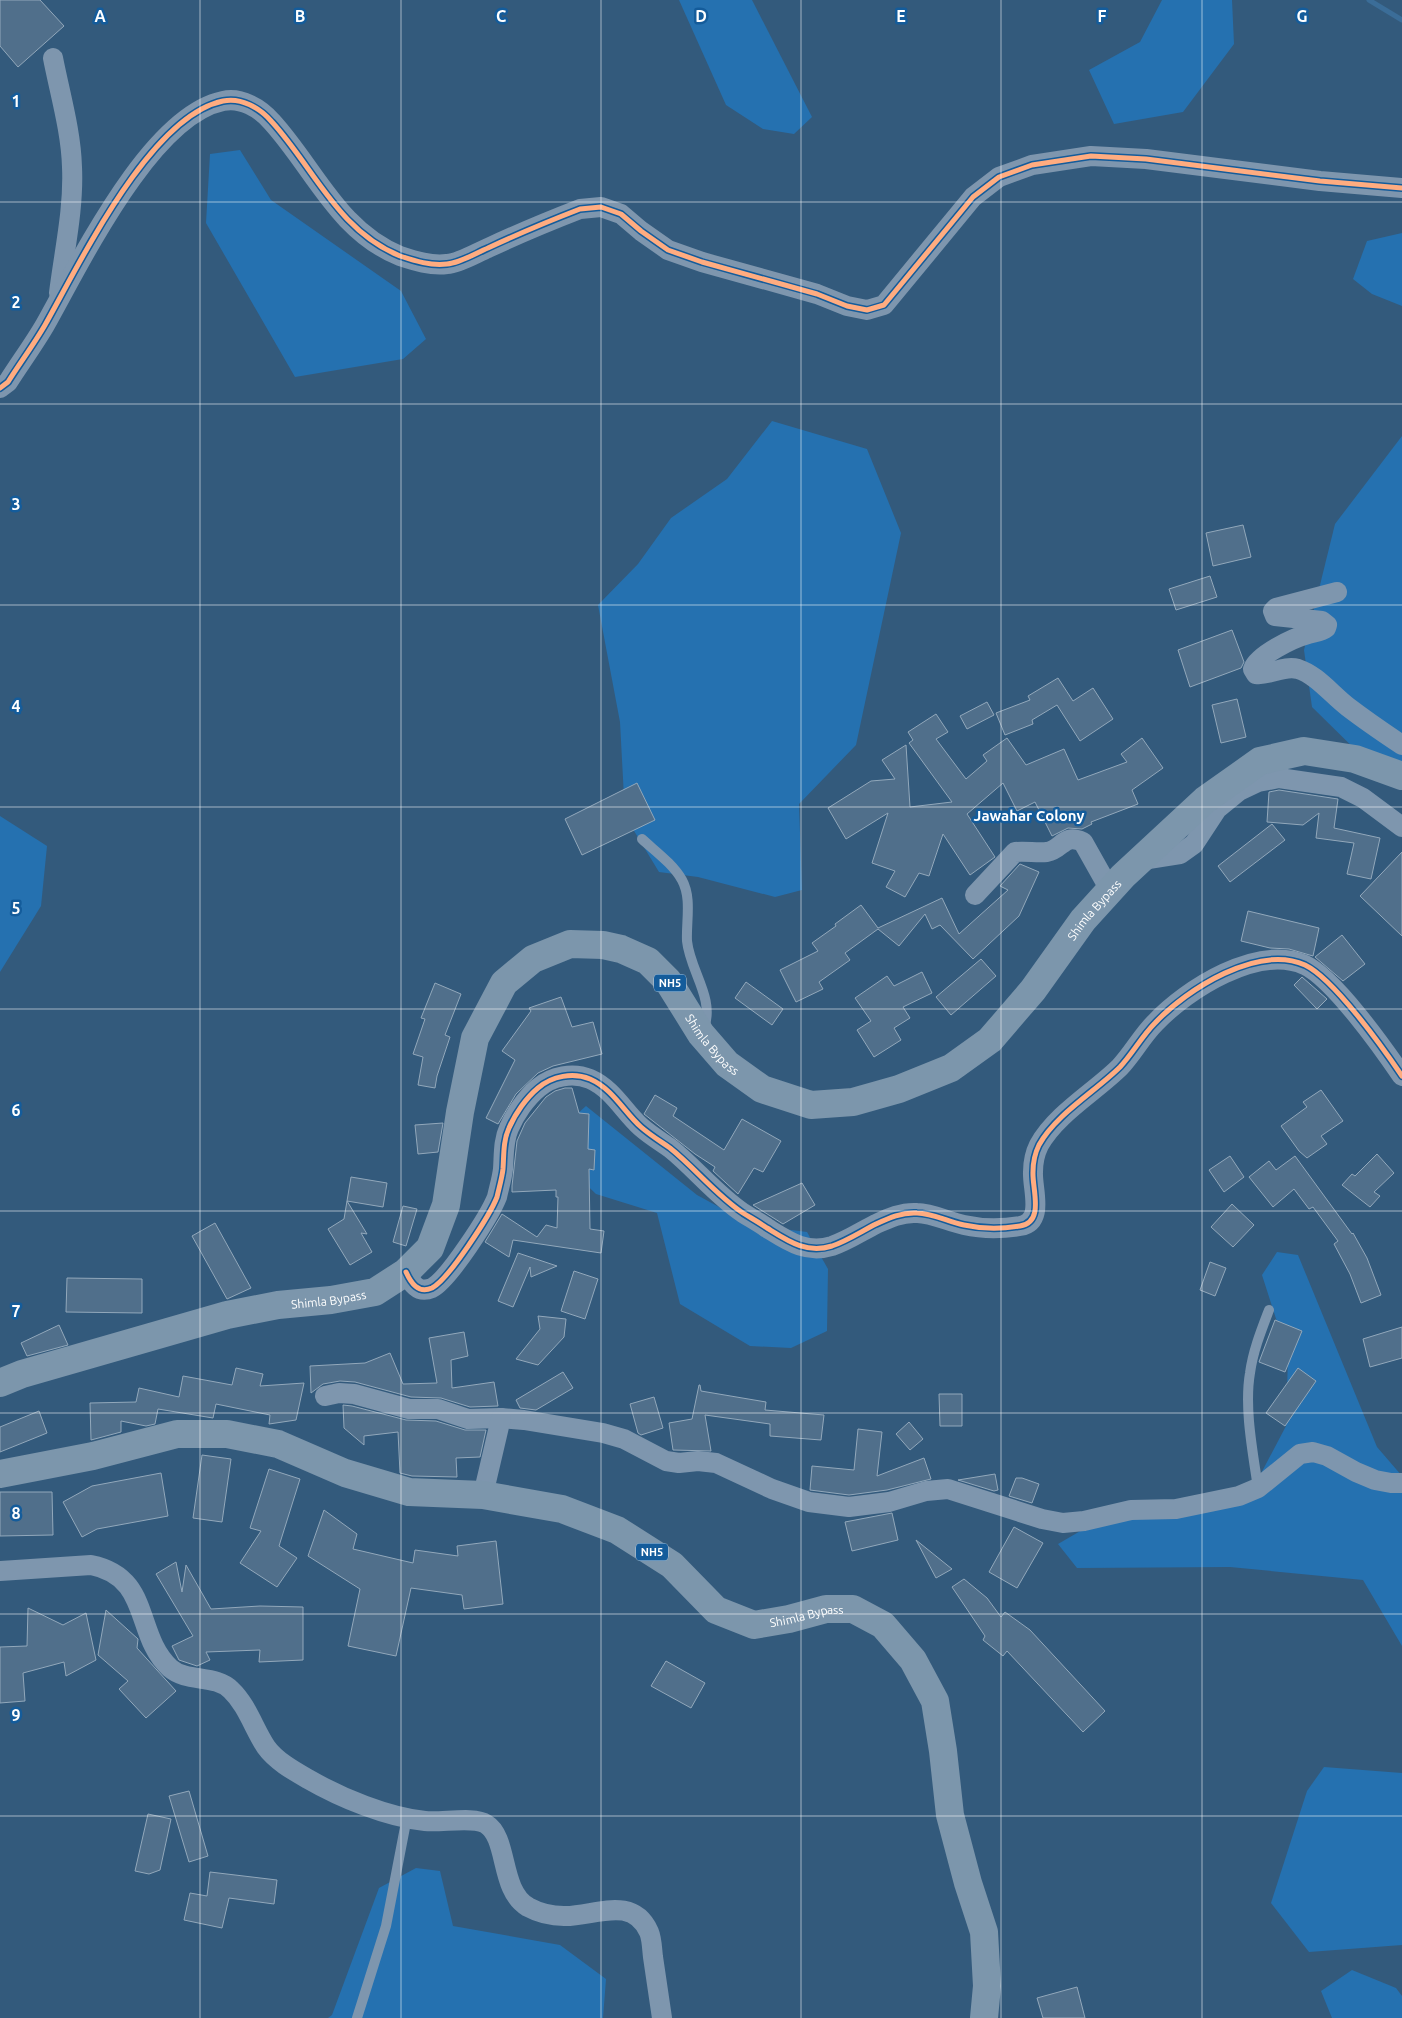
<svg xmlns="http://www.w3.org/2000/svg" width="1402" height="2018" font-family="Ubuntu,sans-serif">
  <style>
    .green { fill: #2571b0 }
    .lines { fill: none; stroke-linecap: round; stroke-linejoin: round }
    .stream { stroke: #3b6d98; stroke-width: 5 }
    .building { fill: #506f8b; stroke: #92a8bb }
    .service { stroke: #7e96ae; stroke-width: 10 }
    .minor { stroke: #7e96ae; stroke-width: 20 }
    .trunk { stroke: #7c96ac; stroke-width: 28 }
    .cycleway-casing { stroke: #145c9b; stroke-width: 8 }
    .cycleway { stroke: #ffac80; stroke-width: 5 }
    .grid { fill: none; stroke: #fff; stroke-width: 1; stroke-opacity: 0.55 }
    .labels { text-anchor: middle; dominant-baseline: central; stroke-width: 5; stroke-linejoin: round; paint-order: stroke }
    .shield { fill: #145c9b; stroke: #b8cee1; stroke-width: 1 }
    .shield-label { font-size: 11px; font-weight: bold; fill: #fff }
    .street-label { font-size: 12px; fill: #fff; stroke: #145c9b }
    .quarter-label { font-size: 15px; font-weight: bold; fill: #fff; stroke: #145c9b }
    .grid-label { font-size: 16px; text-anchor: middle; font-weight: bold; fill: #fff; stroke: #145c9b; stroke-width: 5; stroke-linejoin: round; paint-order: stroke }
  </style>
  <rect width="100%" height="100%" fill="#335a7c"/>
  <g class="green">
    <path d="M679,0H752L812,117L794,134L763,129L726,105Z"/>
    <path d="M1162,0H1232L1234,44L1183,112L1114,124L1089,70L1140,42Z"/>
    <path d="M240,150L271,200L401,291L426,339L403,359L295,377L206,223L210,154Z"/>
    <path d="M1402,233V306L1372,294L1353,279L1367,241Z"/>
    <path d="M772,421L867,449L901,533L856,745L799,804L802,890L775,897L698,877L659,872L625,816L620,722L598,605L638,564L671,518L727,479Z"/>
    <path d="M1402,436V772L1370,764L1312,707L1304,650L1335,524Z"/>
    <path d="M0,816L47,846L41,906L0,972Z"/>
    <path d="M586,1106L697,1195L752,1225L807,1232L828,1269L827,1331L791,1348L750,1346L680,1304L657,1213L596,1194L567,1166V1123Z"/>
    <path d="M1277,1252L1298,1255L1377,1447L1402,1476V1646L1363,1580L1230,1567L1077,1568L1058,1544L1089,1526L1256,1483L1286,1426L1288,1356L1262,1275Z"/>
    <path d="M1324,1767L1402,1773V1945L1309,1952L1271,1903L1307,1791Z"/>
    <path d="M416,1868L440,1871L453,1926L560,1945L606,1979L603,2018H328L332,2015L379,1888Z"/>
    <path d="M1352,1970L1396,1988L1402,1996V2018H1332L1321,1991Z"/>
  </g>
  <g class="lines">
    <path class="stream" d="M1369,0L1402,20"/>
  </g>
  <g class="building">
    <path d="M0,0H40L64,26L18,67L0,46Z"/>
    <path d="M1243,525L1251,557L1213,566L1206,533Z"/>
    <path d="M1210,576L1217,597L1176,610L1169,589Z"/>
    <path d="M1232,630L1244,662L1241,668L1190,687L1178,650Z"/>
    <path d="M1058,678L1073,701L1093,688L1113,719L1080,741L1057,705L1032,720L1033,724L1005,735L996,713L1030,700L1028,696Z"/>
    <path d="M1237,699L1246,737L1221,743L1212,705Z"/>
    <path d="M987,702L994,715L967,729L960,716Z"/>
    <path d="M936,714L948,732L936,739L966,779L987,761L983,755L1007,738L1026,765L1064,749L1078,780L1127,762L1121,754L1142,738L1163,768L1132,790L1138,804L1091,822L1092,824L1082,829L1068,828L1052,836L1035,802L1017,811L1003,783L967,814L995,857L970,875L943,834L929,876L919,873L905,897L886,887L895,871L872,863L888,813L846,839L828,808L871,781L895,779L882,760L906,745L910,807L952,802L909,743L913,740L908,732Z"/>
    <path d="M637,783L655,820L582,855L565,819Z"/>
    <path d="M1279,790L1338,799L1334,828L1380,838L1371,879L1347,874L1354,843L1316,838L1319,813L1303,825L1267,822L1269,792Z"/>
    <path d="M1272,824L1285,840L1230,882L1218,866Z"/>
    <path d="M1402,852V936L1360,896Z"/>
    <path d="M1020,864L1039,872L1019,916L973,959L940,925L932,929L925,914L899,946L878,929L845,953L850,960L819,982L823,989L796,1002L780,970L818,951L812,943L836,926L835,924L861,905L878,928L942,898L959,934L1008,890L1000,886Z"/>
    <path d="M1248,911L1319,928L1313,956L1289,949L1270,948L1241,941Z"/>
    <path d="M1342,935L1365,964L1343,981L1315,957Z"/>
    <path d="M981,959L996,976L951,1015L936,997Z"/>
    <path d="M922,972L932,993L903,1007L910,1018L894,1028L901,1040L874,1057L857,1030L871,1021L855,998L887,976L894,986Z"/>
    <path d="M1302,977L1327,999L1317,1009L1294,985Z"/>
    <path d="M746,982L783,1009L772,1025L735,998Z"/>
    <path d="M435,983L461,994L445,1035L450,1037L437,1076L435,1088L418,1085L423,1057L413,1054L425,1019L421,1018Z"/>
    <path d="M561,997L572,1027L593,1022L602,1054L553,1066L538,1073L516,1094L498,1124L486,1118L515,1060L502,1051L531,1011L529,1008Z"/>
    <path d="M565,1088H572L579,1113L589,1114L588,1149L595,1150L594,1170L589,1169L590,1229L604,1231L601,1253L513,1240L509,1257L485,1242L502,1214L537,1237L546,1225L557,1228L558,1197H556V1190L512,1192V1186L517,1141L525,1123L546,1097L555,1091Z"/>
    <path d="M1321,1090L1343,1121L1321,1136L1327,1144L1307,1158L1299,1151L1281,1126L1307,1107L1303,1102Z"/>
    <path d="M655,1095L677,1108L673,1116L724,1150L742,1119L781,1141L763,1172L754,1168L738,1194L713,1171L715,1167L695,1154L644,1114Z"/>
    <path d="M443,1123L438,1152L418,1154L415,1125Z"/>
    <path d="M1377,1154L1394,1173L1374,1192L1380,1196L1370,1207L1342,1185L1352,1174L1355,1176Z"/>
    <path d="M1230,1156L1244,1177L1224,1192L1209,1170Z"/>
    <path d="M1295,1156L1352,1234L1353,1233L1367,1258L1381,1295L1361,1303L1350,1274L1334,1244L1338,1241L1313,1207L1309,1209L1294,1189L1273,1207L1249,1177L1269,1161L1276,1170Z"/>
    <path d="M351,1177L387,1183L383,1207L347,1201L367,1234L361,1233L372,1252L350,1265L328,1229L344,1219Z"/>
    <path d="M802,1183L815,1205L783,1224L753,1205Z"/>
    <path d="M1232,1204L1254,1225L1233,1247L1211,1227Z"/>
    <path d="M403,1206L417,1209L406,1246L393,1242Z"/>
    <path d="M215,1223L251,1288L227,1299L192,1236Z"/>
    <path d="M518,1253L557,1266L531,1277L530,1267L513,1307L498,1301Z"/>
    <path d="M1210,1262L1226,1268L1215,1296L1200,1290Z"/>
    <path d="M574,1271L598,1279L585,1319L561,1311Z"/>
    <path d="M67,1278L142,1279V1313L66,1312Z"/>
    <path d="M538,1316L566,1319L564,1337L538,1365L516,1359L540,1329Z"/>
    <path d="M1275,1320L1302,1331L1285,1372L1259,1362Z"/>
    <path d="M59,1325L68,1345L27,1356L21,1343Z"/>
    <path d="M1402,1327V1358L1370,1367L1363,1339Z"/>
    <path d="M464,1332L468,1356L451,1360L452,1388L494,1382L498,1406L470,1407L441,1398L411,1397L355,1382L340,1381L323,1384L311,1393L310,1366L365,1363L390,1353L403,1384L437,1383L429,1338Z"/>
    <path d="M236,1368L263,1374L260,1386L304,1383L296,1420L269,1424L270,1415L216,1404L213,1418L158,1409L155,1424L146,1426L121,1421V1432L91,1440L90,1403L136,1402L139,1388L179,1397L183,1376L232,1385Z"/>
    <path d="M1298,1368L1316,1381L1285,1426L1266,1413Z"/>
    <path d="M563,1372L573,1388L536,1410L520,1408L516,1400Z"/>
    <path d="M699,1385H700L701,1391L766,1402L765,1410L824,1415L821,1440L770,1436V1424L705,1415L711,1451L673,1450L669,1423L692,1419Z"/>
    <path d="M939,1394H962V1426H940Z"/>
    <path d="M654,1397L663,1428L641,1435L638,1433L630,1404Z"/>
    <path d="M343,1405L352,1406L406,1420L436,1421L465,1430H486L480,1457L456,1458L457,1477L412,1476L400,1473L398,1432L364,1436V1445L344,1428Z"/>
    <path d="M39,1411L47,1433L0,1452V1427Z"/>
    <path d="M909,1422L923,1439L910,1450L896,1434Z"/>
    <path d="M858,1429L882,1432L877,1476L924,1458L931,1479L887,1490L849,1495L810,1490L812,1466L854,1470Z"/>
    <path d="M202,1455L231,1459L222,1522L193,1518Z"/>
    <path d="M269,1469L300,1479L279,1546L297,1558L277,1587L240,1563L261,1531L250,1528Z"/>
    <path d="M161,1473L168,1516L97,1529L82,1537L63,1502L92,1486Z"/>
    <path d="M995,1474L998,1490L994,1491L958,1480Z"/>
    <path d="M1016,1478H1022L1039,1484L1032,1503L1009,1496Z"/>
    <path d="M0,1492H52L53,1535L0,1536Z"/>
    <path d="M324,1510L357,1534L353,1549L413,1563L415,1550L458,1556L457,1546L496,1541L503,1604L464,1609L462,1595L411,1588L396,1656L348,1646L360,1589L308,1556Z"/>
    <path d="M892,1513L898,1540L852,1551L845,1522Z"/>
    <path d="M1014,1527L1043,1543L1017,1588L989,1572Z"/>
    <path d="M916,1540L952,1569L936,1578Z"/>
    <path d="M176,1562L182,1592L186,1565L211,1609L260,1606L303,1607V1660L259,1662L260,1650L206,1652L210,1660L197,1666L179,1660L172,1646L193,1636L156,1574Z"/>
    <path d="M964,1579L987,1598L1001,1617L1005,1612L1030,1630L1105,1711L1083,1732L1007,1651L1003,1656L983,1640L985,1636L952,1587Z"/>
    <path d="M28,1608L63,1625L86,1613L96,1660L66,1676L64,1662L23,1673L25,1701L0,1703V1647L27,1646Z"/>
    <path d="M106,1610L138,1639L137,1648L176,1691L146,1718L119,1689L128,1681L98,1655Z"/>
    <path d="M666,1661L705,1683L691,1708L651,1686Z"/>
    <path d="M189,1791L208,1856L189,1862L169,1796Z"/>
    <path d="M148,1814L171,1819L160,1870L149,1874L135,1871Z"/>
    <path d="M210,1872L277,1880L274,1904L229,1898L222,1928L184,1920L190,1893L207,1896Z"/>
    <path d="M1077,1987L1085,2018H1043L1037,1998Z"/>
  </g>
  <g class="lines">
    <g class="service">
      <path d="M642,839C655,851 673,864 682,880C692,898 686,922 687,941C690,971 715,998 704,1028"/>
      <path d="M1258,1488C1253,1453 1244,1408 1250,1373C1253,1351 1261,1331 1269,1310"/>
      <path d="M357,2018L386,1926L407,1817"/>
    </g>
    <g class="minor">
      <path d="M53,58C60,94 71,131 72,167C74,209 64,252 59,293"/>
      <path d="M0,388L8,382C20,363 34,344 45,325C80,263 150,116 223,101C241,97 260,108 272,122C314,168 338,231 400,256C415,261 431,266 447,264C460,263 476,253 488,248C518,234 549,221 580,209L601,207L621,214L641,231L668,250L702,262L817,294L847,306L867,310L884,305L973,197L999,177L1032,165L1091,156L1146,159L1320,181L1402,188"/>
      <path d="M1337,592L1276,608L1273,611L1275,616L1322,621L1327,625L1326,628C1321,632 1314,632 1308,634C1293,638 1258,655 1253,669L1256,674C1270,676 1283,665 1298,669C1317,675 1332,695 1348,707C1365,720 1384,733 1402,745"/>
      <path d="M1142,860L1180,854L1194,844L1217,809L1239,791L1258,782L1279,778L1341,787L1363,798L1402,827"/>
      <path d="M975,895L1015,852C1026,851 1037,853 1047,852C1063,849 1063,833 1083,842L1110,890"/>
      <path d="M406,1272C411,1283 418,1294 432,1288C449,1279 490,1215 497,1197C499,1188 502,1178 503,1169C504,1155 503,1141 509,1128C515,1114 526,1098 538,1088C552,1076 573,1072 590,1079C613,1089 624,1112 641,1127C650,1135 660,1141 670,1148C695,1168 716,1195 743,1213C751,1218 760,1223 767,1228C788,1241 806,1254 832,1246C847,1241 862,1231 876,1224C889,1218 902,1212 917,1213C932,1213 949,1222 964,1225C982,1229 1002,1229 1020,1226C1045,1222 1032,1189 1033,1172C1033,1162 1035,1153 1039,1145C1056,1114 1096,1091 1120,1067C1133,1053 1142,1036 1155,1023C1187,989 1258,944 1305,965C1334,979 1383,1048 1402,1076"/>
      <path d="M325,1396L339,1393L354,1394L409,1409H438L468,1419L501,1418L524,1420L603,1433L624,1439L666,1461L679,1463L698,1461L716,1463L772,1489L809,1502L849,1507L889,1502L926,1491L948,1489L1042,1519L1063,1523L1084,1521L1131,1510L1176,1509L1239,1496L1258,1488L1300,1454L1313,1452L1327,1456L1356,1472L1375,1480L1391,1483H1402"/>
      <path d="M483,1495L501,1418"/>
      <path d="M0,1571L91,1565C152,1577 134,1635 170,1668C187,1683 215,1674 231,1690C247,1705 254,1729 266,1747C276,1761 294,1771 308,1779C341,1798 387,1817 425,1821C441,1823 474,1816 486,1824C509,1838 499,1890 528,1907C539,1913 551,1916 564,1916C593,1917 632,1894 649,1932C652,1939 652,1949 653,1957C656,1977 659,1997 662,2018"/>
    </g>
    <g class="trunk">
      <path id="s1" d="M0,1383L22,1374L227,1315L278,1305L331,1300L375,1292L406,1272L430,1248L446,1205L460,1112L475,1038L504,983L533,959L570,944L603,945L621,949L648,961L668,981L701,1034L727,1064L762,1089L811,1105L853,1102L899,1089L951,1068L990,1040L1033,990L1083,920L1123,876L1205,800L1260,761L1304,751L1355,759L1402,776"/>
      <path id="s2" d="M0,1474L93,1456L177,1434H227L278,1444L345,1473L409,1492L483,1495L562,1509L617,1530L672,1565L716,1610L754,1625L789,1619L826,1609H853L883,1625L913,1660L935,1701L943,1751L950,1815L968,1883L984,1932L987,1986L984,2018"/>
    </g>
    <g class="cycleway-casing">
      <g id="cycleway">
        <path d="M0,388L8,382C20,363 34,344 45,325C80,263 150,116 223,101C241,97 260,108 272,122C314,168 338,231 400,256C415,261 431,266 447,264C460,263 476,253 488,248C518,234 549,221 580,209L601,207L621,214L641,231L668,250L702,262L817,294L847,306L867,310L884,305L973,197L999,177L1032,165L1091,156L1146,159L1320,181L1402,188"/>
        <path d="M406,1272C411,1283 418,1294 432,1288C449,1279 490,1215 497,1197C499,1188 502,1178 503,1169C504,1155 503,1141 509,1128C515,1114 526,1098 538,1088C552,1076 573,1072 590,1079C613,1089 624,1112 641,1127C650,1135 660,1141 670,1148C695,1168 716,1195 743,1213C751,1218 760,1223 767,1228C788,1241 806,1254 832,1246C847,1241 862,1231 876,1224C889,1218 902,1212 917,1213C932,1213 949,1222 964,1225C982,1229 1002,1229 1020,1226C1045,1222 1032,1189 1033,1172C1033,1162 1035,1153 1039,1145C1056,1114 1096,1091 1120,1067C1133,1053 1142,1036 1155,1023C1187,989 1258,944 1305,965C1334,979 1383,1048 1402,1076"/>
      </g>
    </g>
    <use href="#cycleway" class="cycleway"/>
  </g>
  <path class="grid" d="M200,0V2018M401,0V2018M601,0V2018M801,0V2018M1001,0V2018M1202,0V2018M0,202H1402M0,404H1402M0,605H1402M0,807H1402M0,1009H1402M0,1211H1402M0,1413H1402M0,1614H1402M0,1816H1402"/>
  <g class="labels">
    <g class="shield">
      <rect x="654" y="974.5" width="32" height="17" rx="4"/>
      <rect x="636" y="1543.5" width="32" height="17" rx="4"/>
    </g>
    <g class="shield-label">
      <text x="670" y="983">NH5</text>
      <text x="652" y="1552">NH5</text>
    </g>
    <g class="street-label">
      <text stroke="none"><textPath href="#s1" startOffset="1480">Shimla Bypass</textPath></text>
      <text stroke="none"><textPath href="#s1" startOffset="1000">Shimla Bypass</textPath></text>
      <text stroke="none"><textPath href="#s1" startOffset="340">Shimla Bypass</textPath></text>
      <text stroke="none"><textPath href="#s2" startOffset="859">Shimla Bypass</textPath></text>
    </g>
    <g class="quarter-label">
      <text x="1029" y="815">Jawahar Colony</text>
    </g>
  </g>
  <g class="grid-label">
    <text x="100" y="22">A</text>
    <text x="300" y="22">B</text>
    <text x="501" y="22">C</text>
    <text x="701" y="22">D</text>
    <text x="901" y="22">E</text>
    <text x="1102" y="22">F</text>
    <text x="1302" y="22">G</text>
    <text x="16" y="107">1</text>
    <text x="16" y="308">2</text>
    <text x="16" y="510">3</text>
    <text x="16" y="712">4</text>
    <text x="16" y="914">5</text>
    <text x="16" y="1116">6</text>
    <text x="16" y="1317">7</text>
    <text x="16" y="1519">8</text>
    <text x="16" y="1721">9</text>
  </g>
</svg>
